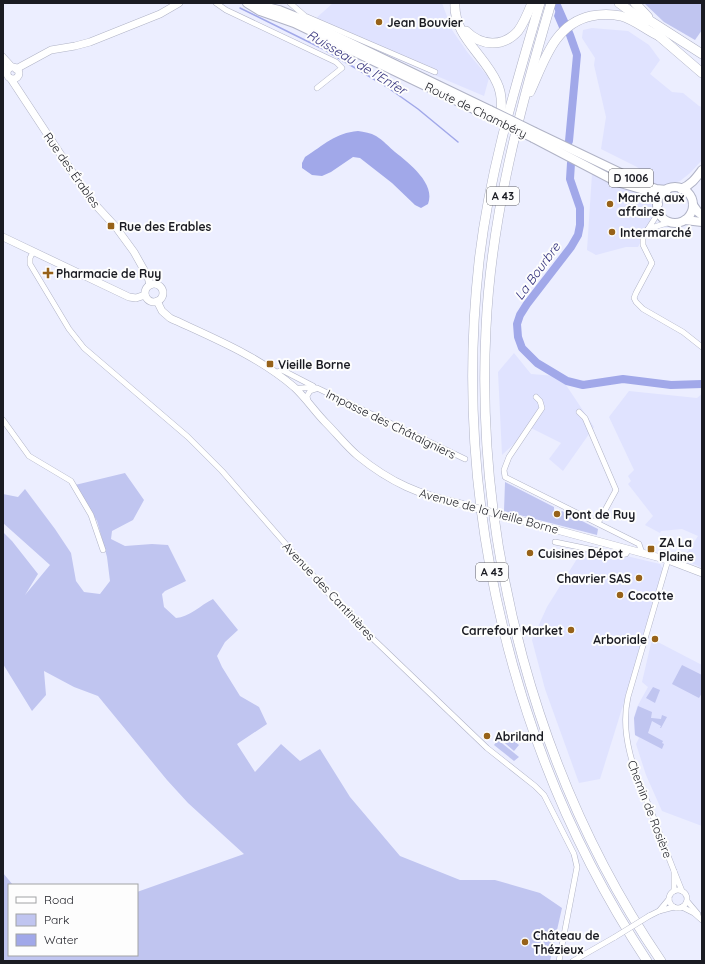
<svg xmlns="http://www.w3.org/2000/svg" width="705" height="964" font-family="Quicksand,sans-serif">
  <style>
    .built { fill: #e0e3ff }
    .green { fill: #c0c5f0 }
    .water { fill: #a1a8e9 }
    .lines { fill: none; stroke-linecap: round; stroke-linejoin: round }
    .stream { stroke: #a1a8e9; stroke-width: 1.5 }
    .river { stroke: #a1a8e9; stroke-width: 8 }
    .street-casing { stroke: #b0b3c6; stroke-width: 6 }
    .secondary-casing { stroke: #b0b3c6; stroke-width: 8 }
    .primary-casing { stroke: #b0b3c6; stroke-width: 10 }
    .highway-casing { stroke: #b0b3c6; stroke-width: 10 }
    .street { stroke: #fff; stroke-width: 5 }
    .secondary { stroke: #fff; stroke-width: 7 }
    .primary { stroke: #fff; stroke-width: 8 }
    .highway { stroke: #fff; stroke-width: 9 }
    .street-bridge-casing { stroke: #b0b3c6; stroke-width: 6; stroke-linecap: butt }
    .secondary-bridge-casing { stroke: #b0b3c6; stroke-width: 8; stroke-linecap: butt }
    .primary-bridge-casing { stroke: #b0b3c6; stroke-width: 10; stroke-linecap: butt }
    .street-bridge { stroke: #fff; stroke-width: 5 }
    .secondary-bridge { stroke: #fff; stroke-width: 7 }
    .primary-bridge { stroke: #fff; stroke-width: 8 }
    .poi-dot { fill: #976219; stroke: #fdfdfd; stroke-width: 1.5 }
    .labels { text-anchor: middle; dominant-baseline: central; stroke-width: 4; stroke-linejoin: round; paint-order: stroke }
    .shield { fill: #fdfdfd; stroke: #5e5f64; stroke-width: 1 }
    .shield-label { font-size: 11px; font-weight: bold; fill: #1a1b22 }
    .poi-label { font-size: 12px; font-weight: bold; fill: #1a1b22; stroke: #fdfdfd; text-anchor: start }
    .street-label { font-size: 12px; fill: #1a1b22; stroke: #fdfdfd }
    .water-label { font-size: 13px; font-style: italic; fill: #33317c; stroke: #fdfdfd }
  </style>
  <rect width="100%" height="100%" fill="#eceeff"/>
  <g class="built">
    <path d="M333,3H442L452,30L468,53L489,78L484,96L354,41L313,21Z"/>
    <path d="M592,28L628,31L649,45L660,60L650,74L672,92L683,93L699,106L702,107V160L690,173L680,181L668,185L657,186L637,167L601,149L606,117L594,65L595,58L582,38L583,30Z"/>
    <path d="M592,174L649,197L657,212L638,247H626L596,255L587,250Z"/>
    <path d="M514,353L531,374L556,376L564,382L594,427L563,471L549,459L561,443L531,428L502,455L498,372Z"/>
    <path d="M629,391L697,398L702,394V568L683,559L698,536L682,529L661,531L660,533L645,525L653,516L628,484L631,481L628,476L634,470L609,417Z"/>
    <path d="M585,546L660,564L663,569L644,638L600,779L579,783L545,689L532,640L547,607Z"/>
    <path d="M652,639L702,665V826L662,811L646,775L636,744L639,738L635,735L634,718L637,707L648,687L642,682Z"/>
  </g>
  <g class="green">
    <path d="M644,3H702V30L695,40L664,22Z"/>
    <path d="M125,473L144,500L133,520L112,531L111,539L125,546L152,544L168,545L186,581L165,591L162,594L164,607L176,618C189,617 201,605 213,599L238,630L225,642L217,656L222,667L240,696L259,707L267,724L237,744L255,772L281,744L300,761L320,749L350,797L400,856L460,880H495L540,893L562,908L550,961H3V873L13,885H9V955H137V892L244,854L188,803L167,780L98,696L74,687L44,671L46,695L32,711L3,664V532L12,541L38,574L25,595L50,565L3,523V494L18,497L25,489L55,529L71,553L76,581L84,592L100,594L110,581L107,557L97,521L75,485Z"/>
    <path d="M505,482L554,507V515L558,516L562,511L598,529L597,535L504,511Z"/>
    <path d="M682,665L702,675V693L699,698L672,684Z"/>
    <path d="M653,687L660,690L655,703L646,698Z"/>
    <path d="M638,706L652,712L651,718H652L661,719L662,715L667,717L661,728H660L661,726L652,721L648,733L663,741L662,743L664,744L662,749L635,735L634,718Z"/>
    <path d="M503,732L519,745L514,751L499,738Z"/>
    <path d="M498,740L519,757L514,761L494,745Z"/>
  </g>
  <g class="water">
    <path d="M558,3H559L568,23L560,30L554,16Z"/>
    <path d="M358,131C364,132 371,133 376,136C383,140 389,147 395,152C409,163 436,184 428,204L421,208L415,205L392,183L360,158L353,157L331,172L322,176L312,175L302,168V163L305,157C324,145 335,133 358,131Z"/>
  </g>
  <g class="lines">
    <path class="stream" d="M240,8L325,50L387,87L418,109L458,142"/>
    <g class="river">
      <path d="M556,3L570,35L577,55L569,141"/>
      <path d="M571,163L570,179L580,208V225L578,235L571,247L527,304L520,315L517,324L518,337L522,348L537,363L567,381L583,385L623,379L671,385L702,384"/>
    </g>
    <g class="street-casing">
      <g id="street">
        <path d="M216,3L226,10L336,62L342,68L317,88"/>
        <path d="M290,3L305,16L435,72"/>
        <path d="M3,56L13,67"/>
        <path d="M4,60L7,71"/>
        <path d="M658,208L655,218L648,229L670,222"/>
        <path d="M648,229L643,235V245L652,263L636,293L634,298L636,302L643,309L683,332L702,347"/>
        <path d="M33,252L30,258V264L69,329L84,348L188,437L222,471L331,596L368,634L487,748L535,786L544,795L574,854L577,867L559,961"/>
        <path d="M275,373L282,370L313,386"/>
        <path d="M295,388C305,389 307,386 317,388L465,459"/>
        <path d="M536,397L540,401L542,408L509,457L504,470L505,477L639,544L642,553"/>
        <path d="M308,401L307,396L310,391L316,389"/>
        <path d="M579,412L585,418L616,490L598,523"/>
        <path d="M3,420L29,456L71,481L91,515L103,550"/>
        <path d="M555,542L618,555L626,554L629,549"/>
        <path d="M668,560L628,697C619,737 636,775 651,811C659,831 666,851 674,871"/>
        <circle cx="678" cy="899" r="9"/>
        <path d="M674,891V871L682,891"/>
        <path d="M669,899L659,911L674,907"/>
        <path d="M687,901L698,914"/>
        <path d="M682,907L694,913L702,920"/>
        <path d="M649,916L659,911"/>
        <path d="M573,961L615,937"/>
      </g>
    </g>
    <g class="secondary-casing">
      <g id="secondary">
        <circle cx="13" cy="73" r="6"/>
        <path d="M16,69L51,50L75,46L90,42L160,14L179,3"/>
        <path d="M11,79L90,199L115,226L134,252L148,277L150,285"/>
        <path d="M3,237L129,297L136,298L145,295"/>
        <circle cx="154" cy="293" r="9"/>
        <path d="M157,301L162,311L170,318C213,338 258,356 294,387C306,398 315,412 326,423C337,434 347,447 358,456C391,483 420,495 461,504"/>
        <path d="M520,520L668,560L702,573"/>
      </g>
    </g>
    <g class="primary-casing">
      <g id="primary">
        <path d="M247,3L260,11L294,23L488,116"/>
        <path d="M258,3L262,6L279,10L299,18L490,110"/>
        <path d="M535,132L648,186L656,189L667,190"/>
        <path d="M533,138L617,182L644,190L653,196L658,204"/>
        <circle cx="675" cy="205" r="18"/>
        <path d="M681,189C691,185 696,178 702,170"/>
        <path d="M693,205L698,212L702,215"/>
        <path d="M685,220L702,222"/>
      </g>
    </g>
    <g class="highway-casing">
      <g id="highway">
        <path d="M455,3C453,36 485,55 497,83C503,95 502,109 500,122"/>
        <path d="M540,3C515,88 489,173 479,262C452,504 513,758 647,961"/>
        <path d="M551,3C520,108 491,217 486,328C475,546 537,780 661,961"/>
        <path d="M619,3L645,22"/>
        <path d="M635,3L648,17"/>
        <path d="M641,15L702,54"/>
        <path d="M466,31C481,46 503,48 518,31C524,23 528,13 532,3"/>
        <path d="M657,32L659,36L702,73"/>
        <path d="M530,92C544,62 554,24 591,16C601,14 611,14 621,16C635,20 646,30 659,36"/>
      </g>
    </g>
    <use href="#street" class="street"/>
    <use href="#secondary" class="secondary"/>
    <use href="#primary" class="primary"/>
    <use href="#highway" class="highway"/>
    <g class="street-bridge-casing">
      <path id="street-bridge" d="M615,937L649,916"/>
    </g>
    <g class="secondary-bridge-casing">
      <path id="secondary-bridge" d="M461,504L520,520"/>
    </g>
    <g class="primary-bridge-casing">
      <g id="primary-bridge">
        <path d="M490,110L535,132"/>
        <path d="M488,116L533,138"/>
      </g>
    </g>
    <use href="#street-bridge" class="street-bridge"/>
    <use href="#secondary-bridge" class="secondary-bridge"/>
    <use href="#primary-bridge" class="primary-bridge"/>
  </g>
  <g class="poi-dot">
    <circle cx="379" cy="22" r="4"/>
    <circle cx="610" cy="204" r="4"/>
    <rect x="107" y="222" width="8" height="8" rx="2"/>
    <circle cx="612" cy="232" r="4"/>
    <path d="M46 267h4v4h4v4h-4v4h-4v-4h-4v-4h4z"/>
    <rect x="266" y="360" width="8" height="8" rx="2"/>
    <circle cx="557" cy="514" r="4"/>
    <rect x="647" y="545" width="8" height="8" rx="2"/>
    <circle cx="530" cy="553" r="4"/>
    <circle cx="639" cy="578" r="4"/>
    <circle cx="620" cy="595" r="4"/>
    <circle cx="571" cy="630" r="4"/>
    <circle cx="655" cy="639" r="4"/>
    <circle cx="487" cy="736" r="4"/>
    <circle cx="525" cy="942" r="4"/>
  </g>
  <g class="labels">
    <g class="shield">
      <rect x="609" y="169" width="44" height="18" rx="3"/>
      <rect x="487" y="187" width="32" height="18" rx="3"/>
      <rect x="476" y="563" width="32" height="18" rx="3"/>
    </g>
    <g class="shield-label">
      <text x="631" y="178">D 1006</text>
      <text x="503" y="196">A 43</text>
      <text x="492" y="572">A 43</text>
    </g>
    <g class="poi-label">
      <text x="387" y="22">Jean Bouvier</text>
      <text x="618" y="197">Marché aux<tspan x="618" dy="14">affaires</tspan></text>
      <text x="119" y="226">Rue des Erables</text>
      <text x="620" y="232">Intermarché</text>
      <text x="56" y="273">Pharmacie de Ruy</text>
      <text x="278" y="364">Vieille Borne</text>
      <text x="565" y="514">Pont de Ruy</text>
      <text x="659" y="542">ZA La<tspan x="659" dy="14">Plaine</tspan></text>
      <text x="538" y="553">Cuisines Dépot</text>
      <text x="631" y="578" text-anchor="end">Chavrier SAS</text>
      <text x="628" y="595">Cocotte</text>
      <text x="563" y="630" text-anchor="end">Carrefour Market</text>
      <text x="647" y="639" text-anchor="end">Arboriale</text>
      <text x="495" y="736">Abriland</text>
      <text x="533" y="935">Château de<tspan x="533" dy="14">Thézieux</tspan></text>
    </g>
    <g class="street-label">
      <text transform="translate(476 110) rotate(26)">Route de Chambéry</text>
      <text transform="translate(72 170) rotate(55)">Rue des Érables</text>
      <text transform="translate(391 424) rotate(26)">Impasse des Châtaigniers</text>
      <text transform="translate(489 511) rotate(15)">Avenue de la Vieille Borne</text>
      <text transform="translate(329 591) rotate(47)">Avenue des Cantinières</text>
      <text transform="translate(650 809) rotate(69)">Chemin de Rosière</text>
    </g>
    <g class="water-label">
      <text transform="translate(357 62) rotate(31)">Ruisseau de l'Enfer</text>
      <text transform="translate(537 271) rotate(-54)">La Bourbre</text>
    </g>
  </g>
  <rect width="705" height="964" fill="none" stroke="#1a1b22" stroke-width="8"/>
  <rect x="8" y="884" width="130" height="72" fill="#fdfdfd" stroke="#a2a3a5"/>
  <rect x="16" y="897" width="20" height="6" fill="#ffffff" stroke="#a2a3a5"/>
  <text x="44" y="904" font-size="12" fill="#1a1b22">Road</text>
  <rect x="16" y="914" width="20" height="12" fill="#c0c5f0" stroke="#a2a3a5"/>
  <text x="44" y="924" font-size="12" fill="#1a1b22">Park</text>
  <rect x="16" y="934" width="20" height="12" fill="#a1a8e9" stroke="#a2a3a5"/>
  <text x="44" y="944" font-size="12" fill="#1a1b22">Water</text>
</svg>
